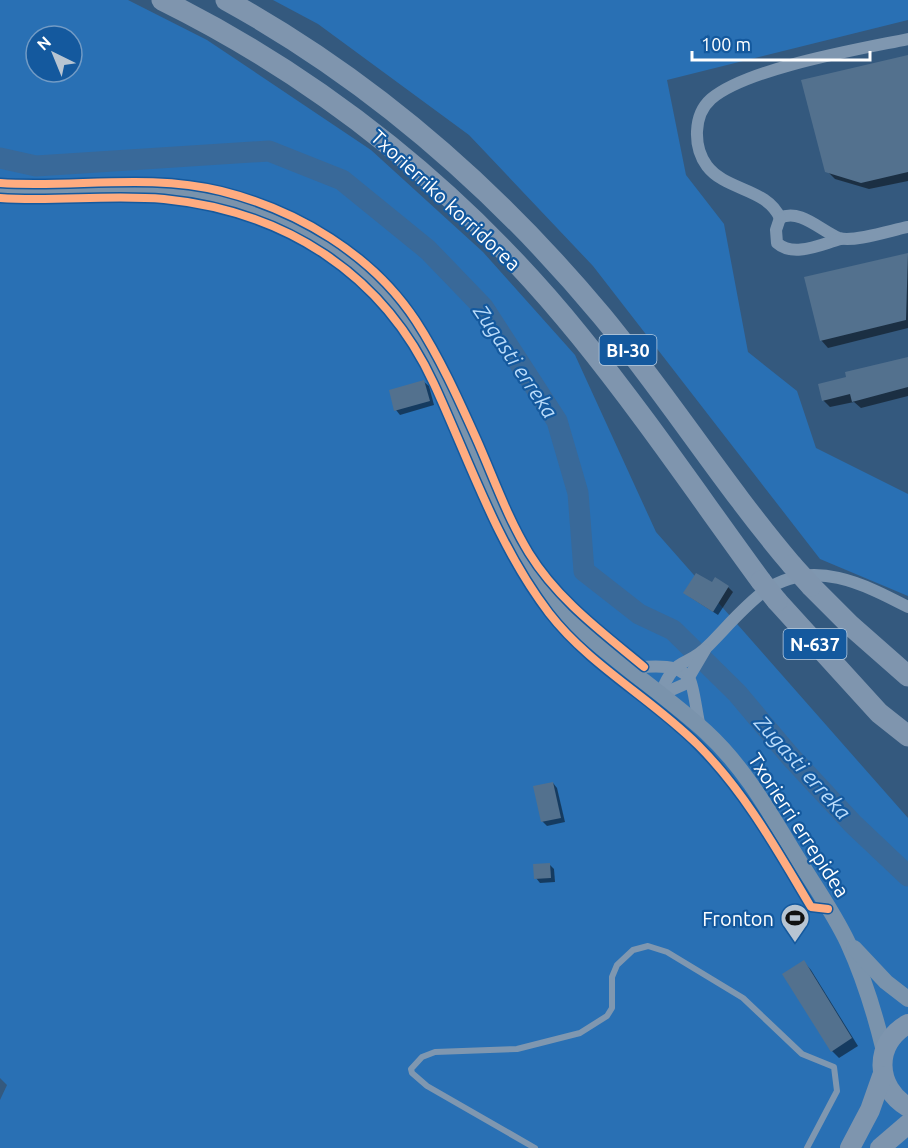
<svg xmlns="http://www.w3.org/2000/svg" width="908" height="1148" font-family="Ubuntu,sans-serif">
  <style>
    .green { fill: #2970b4; fill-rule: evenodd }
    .shadow { fill: #0007 }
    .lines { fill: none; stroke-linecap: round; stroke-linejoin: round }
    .river { stroke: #396999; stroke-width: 21 }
    .building { fill: #53718e }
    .service { stroke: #7f97b0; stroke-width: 6 }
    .minor { stroke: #7f97b0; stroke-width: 12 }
    .secondary { stroke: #7a93ac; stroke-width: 16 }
    .trunk { stroke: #7e95ae; stroke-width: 20 }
    .motorway { stroke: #7f95ae; stroke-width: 21 }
    .motorway-bridge { stroke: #7f95ae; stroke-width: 21 }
    .cycleway-casing { stroke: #14599e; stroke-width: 11 }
    .cycleway { stroke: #ffac80; stroke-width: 8 }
    .labels { text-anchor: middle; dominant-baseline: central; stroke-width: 4.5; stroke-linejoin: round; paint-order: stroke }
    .shield { fill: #14599e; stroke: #b8cde2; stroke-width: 1.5 }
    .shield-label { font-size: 18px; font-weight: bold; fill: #fff }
    .street-label { font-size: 20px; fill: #fff; stroke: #14599e }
    .poi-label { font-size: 20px; fill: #fff; stroke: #14599e; text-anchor: end }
    .water-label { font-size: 21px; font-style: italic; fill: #b9dbfa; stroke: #14599e }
  </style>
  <rect width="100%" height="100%" fill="#34597e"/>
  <g class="green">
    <path d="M0,0H128L207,40L371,150L483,252L575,355L656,532L908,818V1148H0V1100L7,1085L0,1078ZM36,36H72V72H36Z"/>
    <path d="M273,0H908V20L667,80L686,175L724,224L748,352L797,391L816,448L908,494V596L820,559L593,266L469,135L318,24Z"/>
  </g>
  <g class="shadow">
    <path d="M908,57V181L869,189L835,179L827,171Z"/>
    <path d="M908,255V328L828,348L821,340L806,279Z"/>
    <path d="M908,359V396L861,408L854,402L830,407L823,400Z"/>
    <path d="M424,382L429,386L434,405L400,415L396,410Z"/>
    <path d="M712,584L728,587L733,592L718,615L690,597Z"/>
    <path d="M553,783L557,788L565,822L547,826L542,821Z"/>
    <path d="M549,864L554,869L555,882L540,883L536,878Z"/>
    <path d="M804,962L811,970L858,1046L839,1058L832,1051Z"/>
  </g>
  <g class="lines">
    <path class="river" d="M0,158L36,166L269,151L342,180L428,250L483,307L557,421L578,493L584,571L639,614L673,630L737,693L789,755L853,824L908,876"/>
  </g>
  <g class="building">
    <path d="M908,55V172L861,183L825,172L801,80Z"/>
    <path d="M908,253L906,320L820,341L804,277Z"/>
    <path d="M908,357V387L852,402L850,394L822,401L818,384L846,377L845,372Z"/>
    <path d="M424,380L430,401L394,411L389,390Z"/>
    <path d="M696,573L712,582L715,577L729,586L713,612L683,593Z"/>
    <path d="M553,782L561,818L541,822L533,786Z"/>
    <path d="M550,863L551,878L534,879L533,864Z"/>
    <path d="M804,960L852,1038L831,1052L782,974Z"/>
  </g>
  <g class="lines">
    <path class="service" d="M535,1148L427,1086L412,1073L411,1069L422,1057L435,1052L517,1049L580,1033L607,1016L612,1008V977L617,965L633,950L648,946L667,952L743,998L802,1054L834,1067L837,1091L807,1148"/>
    <g class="minor">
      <path d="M780,218C767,188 726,191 707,166C693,147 693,115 711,99C747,68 860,49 908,39"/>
      <path d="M780,218C800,208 821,231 839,238C853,243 892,230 908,227"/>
      <path d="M780,218L776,230L777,243C794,258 821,244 841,239"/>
      <path d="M627,668C645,667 680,661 690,680C694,688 697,716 700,727"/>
      <path d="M660,695C676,653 685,670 709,645C727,627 745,605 766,590C813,558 864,584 908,607"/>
      <path d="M660,695L685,684L705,650"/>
    </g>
    <g class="secondary">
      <path d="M0,190C51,195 103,189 154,190C203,190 260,206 302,230C375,272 422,334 456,410C482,467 501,528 537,580C581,642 650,681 706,732C743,766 767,808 793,851C811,881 833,911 848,943C864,978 875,1014 884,1051"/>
      <path d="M854,948L886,982L908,999"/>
    </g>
    <g class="trunk">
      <path d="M908,1024C873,1043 875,1088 908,1107"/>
      <path d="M850,1148L870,1110L882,1076"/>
      <path d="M880,1148L908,1124"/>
    </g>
    <g class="motorway">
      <path d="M162,0C324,80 467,196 580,336C644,415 701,499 761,581"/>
      <path d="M226,0C371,80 496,189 602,316C668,396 724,485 792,565"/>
      <path d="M811,586L850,625L908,676"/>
      <path d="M777,601L879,713L908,736"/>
    </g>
    <g class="motorway-bridge">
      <path d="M792,565L811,586"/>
      <path d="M761,581L777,601"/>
    </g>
    <g class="cycleway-casing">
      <g id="cycleway">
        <path d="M0,183C73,188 149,173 221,191C297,210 372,254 416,321C440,358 458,398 476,438C493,476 507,517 529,553C558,600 602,632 644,667"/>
        <path d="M0,198C54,202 109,194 164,199C284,211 383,273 434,384C470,462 497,545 549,613C590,666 651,698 698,745C745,792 777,850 811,907L828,909"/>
      </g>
    </g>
    <use href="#cycleway" class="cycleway"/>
  </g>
  <defs>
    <g id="stadium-pin" transform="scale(1.5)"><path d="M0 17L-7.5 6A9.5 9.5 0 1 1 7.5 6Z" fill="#b8c5d2" stroke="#14599e"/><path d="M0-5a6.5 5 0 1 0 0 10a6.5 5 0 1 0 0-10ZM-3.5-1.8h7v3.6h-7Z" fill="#111"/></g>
  </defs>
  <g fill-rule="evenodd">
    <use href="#stadium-pin" x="795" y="918"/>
  </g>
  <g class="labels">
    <g class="shield">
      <rect x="599.5" y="335" width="57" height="30" rx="4.5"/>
      <rect x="783.5" y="629" width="63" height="30" rx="4.5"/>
    </g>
    <g class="shield-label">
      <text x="628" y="350">BI-30</text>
      <text x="815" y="644">N-637</text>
    </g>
    <g class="street-label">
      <text transform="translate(446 200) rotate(43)">Txorierriko korridorea</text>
      <text transform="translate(799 825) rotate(57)">Txorierri errepidea</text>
    </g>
    <g class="poi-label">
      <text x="774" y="918">Fronton</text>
    </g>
    <g class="water-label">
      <text transform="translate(516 361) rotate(56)">Zugasti erreka</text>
      <text transform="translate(803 767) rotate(48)">Zugasti erreka</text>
    </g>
  </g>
  <g transform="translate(54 54) rotate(317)"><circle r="28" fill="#14599e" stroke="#729bc5" stroke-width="1.5"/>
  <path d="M0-4.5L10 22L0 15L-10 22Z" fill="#b8c5d2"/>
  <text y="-9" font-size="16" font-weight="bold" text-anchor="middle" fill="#ffffff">N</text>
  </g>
  <path d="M692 51v9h178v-9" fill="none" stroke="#ffffff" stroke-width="3"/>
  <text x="701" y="51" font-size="18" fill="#ffffff" stroke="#14599e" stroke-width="4.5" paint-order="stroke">100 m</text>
</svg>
